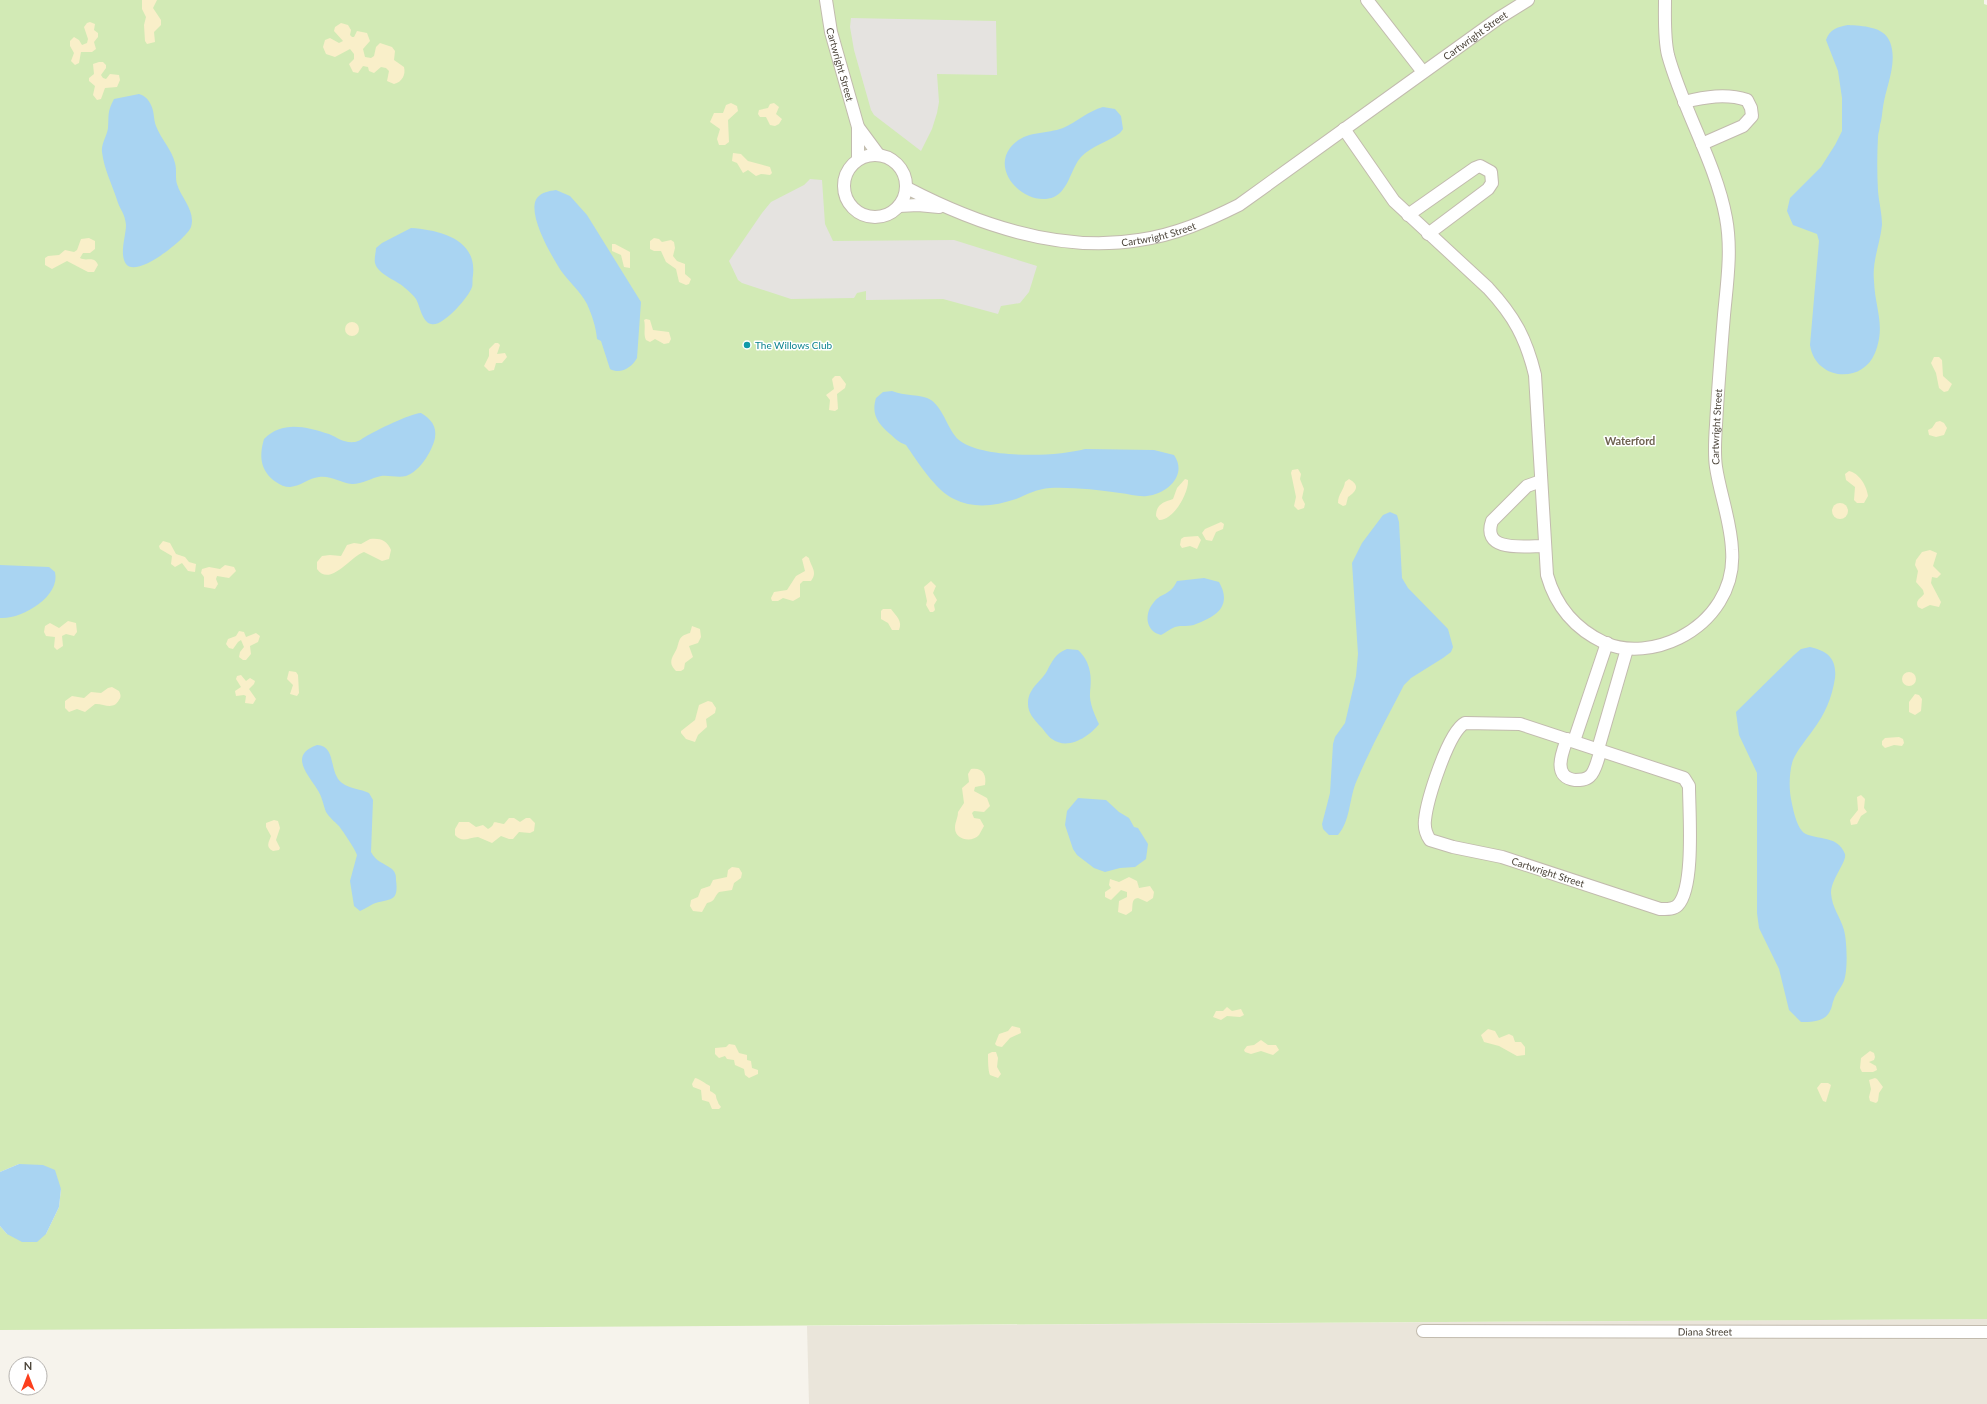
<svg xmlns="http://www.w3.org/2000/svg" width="1987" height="1404" font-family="Lato,sans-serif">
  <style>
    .residential { fill: #eae5da }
    .green { fill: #d2eab5 }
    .sand { fill: #f9efc9 }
    .parking { fill: #e5e3e0 }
    .water { fill: #a9d4f2 }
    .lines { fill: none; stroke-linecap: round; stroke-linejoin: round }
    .minor-casing { stroke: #c2bbae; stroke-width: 14 }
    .minor { stroke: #fff; stroke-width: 12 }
    .culture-dot { fill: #0f9aa8; stroke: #fff; stroke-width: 1.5 }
    .labels { text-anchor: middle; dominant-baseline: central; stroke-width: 3; stroke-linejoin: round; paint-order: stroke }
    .street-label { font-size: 10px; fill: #4b4439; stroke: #fff }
    .culture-label { font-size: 10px; fill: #0d838f; stroke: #fff; text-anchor: start }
    .neighbourhood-label { font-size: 11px; font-weight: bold; fill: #6e6250; stroke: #fff }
  </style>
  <rect width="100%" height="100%" fill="#f6f3ec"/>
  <path class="residential" d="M1987,1319V1404H809L807,1326Z"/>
  <path class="green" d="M0,0H1984V4L1987,5V1319L0,1330V1226L7,1234H46L59,1207L61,1189L19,1164L0,1172Z"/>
  <g class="sand">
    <path d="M142,0H157L153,8L161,20V25L154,32L155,42L147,44L145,41L144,25L146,17L142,9Z"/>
    <path d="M90,22L95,24L94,30L98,33V37L94,42L96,49L92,52H81L79,63L75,65L71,61L74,53L70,46V41L74,37L79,40L82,45L87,43L88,39L84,27L87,23Z"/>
    <path d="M341,23L348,25L351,30L350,35L352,37H354L357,31L367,33L370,41L363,49L365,57L371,58L374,56L376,47L380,43L392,47L395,51L394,60L404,67C406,75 402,82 394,84L387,81L389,71L386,68L381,67L374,73L369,71L368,67L363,66L358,73L353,72L349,64L354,59V54L350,49L335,57L326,54L323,47L325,40L330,38L339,43L343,41L334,31L335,27Z"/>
    <path d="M99,62H103L106,65V68L101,75L103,78L106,79L110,74L119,75L120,80L117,87L105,88L101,99L97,100L93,95L95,86L89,81V78L94,74L93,64Z"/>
    <path d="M731,103L737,106L738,111L728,120L729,142L725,145H719L717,139L720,129L710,122L714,113H723L726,105Z"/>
    <path d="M774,103L779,107L776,114L782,119L779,124L775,126L770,125L766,117H760L758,114L759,110L768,108L770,104Z"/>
    <path d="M733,153L741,154L748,161L770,167L772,173L770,175L761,174L756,176L748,170L743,173L737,163L732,161Z"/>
    <path d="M89,238L95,241V249L90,253H83L80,258C87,262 94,255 98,265L94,272H88L67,261L52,269L45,265V258L48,256L59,255L65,250L74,252L77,250L81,239Z"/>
    <path d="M654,238L659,239L662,242L671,240L674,242L675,248L673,256L677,261L685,264V274L691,279L689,284L686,285L679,282L676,269L666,262L661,251H654L650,249V241Z"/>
    <path d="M612,244H615L630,252V268L624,267L621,255L612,251Z"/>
    <path d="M646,319L650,320L653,330L669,332L671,339L669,343L664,344L655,339L650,342L646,340C643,334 646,327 644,320Z"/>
    <circle cx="352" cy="329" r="7"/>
    <path d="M495,343H498L500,345L497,354L505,353L507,357L502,363H496L494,370L489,371L484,366L489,356V349Z"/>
    <path d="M1934,357H1939L1942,360L1943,376L1952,384L1948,391L1944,392L1939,388L1936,373L1931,363Z"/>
    <path d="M835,376H840L846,384L845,388L837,394L838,409L835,411L829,410L830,400L826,395L834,389L832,379Z"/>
    <path d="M1940,421L1944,423L1947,428L1944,435L1936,437L1929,435L1928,430L1932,428L1936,422Z"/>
    <path d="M1298,469L1301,474L1300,479L1304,489L1302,498L1305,504L1304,508L1298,510L1294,506L1296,497L1291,473L1292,470Z"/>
    <path d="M1849,471C1859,473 1867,486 1868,496L1864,503H1857L1854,500L1855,487L1846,480L1845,474Z"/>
    <path d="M1185,479L1188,480C1189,493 1173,521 1159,520L1156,516C1156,504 1164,502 1173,499L1177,488Z"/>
    <path d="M1349,479C1360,485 1357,491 1348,497L1346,505L1343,506L1338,503C1338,494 1344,490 1345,482Z"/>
    <circle cx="1840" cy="511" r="8"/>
    <path d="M1221,522L1224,524L1223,529L1216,532L1212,541L1206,540L1202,533L1205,529Z"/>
    <path d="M1198,536L1201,540L1197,549L1190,546L1182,548L1180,545L1181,539L1184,537Z"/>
    <path d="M370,539C380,538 387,540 391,550L389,559L382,561L364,552C352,555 330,588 317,569V562L322,556L330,555L341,556L347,545L354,543L361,544Z"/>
    <path d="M163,541L170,543L176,554L185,557L189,562L196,564L195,572L188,571L182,563L175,567L171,564L172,556L160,549L159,546Z"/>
    <path d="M1930,550L1937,553L1933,566L1941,574L1937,578L1932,577L1931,583L1941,602L1939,607L1930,605L1922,609L1918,607C1915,600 1920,599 1924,594L1923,590L1916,582L1918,571L1915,565L1916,560L1922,552Z"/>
    <path d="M806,556L809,558C811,567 818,572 811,581H803L800,584V597L793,601L783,598L778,601H772L771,598L774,592L787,590L796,576L805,571L802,559Z"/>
    <path d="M225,565L234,567L236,571L229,578L217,576L216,579L218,584L215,589L204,587V577L201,573L202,569L209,567L220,569Z"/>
    <path d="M931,581L936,586L933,593L937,600L934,605L935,610L933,612H930L926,605L927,601L924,587Z"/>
    <path d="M883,609H891C896,616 903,621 899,630H892L888,623L881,619V611Z"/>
    <path d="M68,621L76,623L77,632L74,636L66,634L62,636L63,646L57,650L54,647L55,637L46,636L44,632L45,626L50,623L59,628Z"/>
    <path d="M692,626L700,629L701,637L698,643L689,646L693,657L685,663L684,669L681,671H676C667,662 673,657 677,648C680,639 679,636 690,633Z"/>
    <path d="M239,631L244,632L246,637L256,633L260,636L258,642L250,646L251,654L246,660H243L239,657L240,652L244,647L241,640L238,642L233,649L229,648L226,644L228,639L236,636Z"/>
    <path d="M289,671L296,672L298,675L299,693L297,696L290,694L293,685L287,679Z"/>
    <circle cx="1909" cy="679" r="7"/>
    <path d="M241,675L246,681L250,678L255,681L254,684L249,689L256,699L253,704L245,703L246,696L244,695L236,696L235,691L241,687L236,679L237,676Z"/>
    <path d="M112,687L119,691C121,695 121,697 119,700C113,711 103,703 95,704L85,712L77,709L69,712L65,708V701L72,696L84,698L91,692L101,693L108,688Z"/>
    <path d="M1915,694L1919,695L1922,699L1921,711L1915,715L1909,712V702Z"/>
    <path d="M708,701L712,702L716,708L715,713L706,719L707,727L698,735L695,742L686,739L681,733V731L695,720L699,705Z"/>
    <path d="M1899,737L1903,739L1904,743L1902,746L1894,745L1885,748L1882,745V741L1885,738Z"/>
    <path d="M971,769C982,767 987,774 985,785L975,787L974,791L987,798L990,806L984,812L974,811L972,813L974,818L980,819L984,826L979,835C972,843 955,840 955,828C955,822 958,818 958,812L964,803L962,788L969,782L968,774Z"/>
    <path d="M1861,795L1865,799L1864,808L1867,812L1861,816L1857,824L1851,825L1850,820L1858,810L1857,797Z"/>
    <path d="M509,818H514L520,822L526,818H530L535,823L534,831L530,833L519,832L513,839H509L501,836L492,843L478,837C469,837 463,844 455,835V829L459,822H469L476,827L483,825L488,829C499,823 487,820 504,824Z"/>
    <path d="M274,820L278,821L280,828L276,840L280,848L279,850L273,851C265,847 269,842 271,836L266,827V823Z"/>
    <path d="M732,867L739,868L742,873L741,878L734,883L732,890L719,892C713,898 716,901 707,903L702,912L693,911L690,906L691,900L698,897L701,889L710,886L713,880L727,877L728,870Z"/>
    <path d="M1129,877L1137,881L1139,888L1150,886L1154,892L1153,898L1147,902L1138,898C1131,899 1133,905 1132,911L1126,915L1118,912L1119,901L1127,897V892L1121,890L1111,900L1105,897V892L1111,888L1109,885L1110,879L1119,882Z"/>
    <path d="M1227,1007L1232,1011L1241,1009L1244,1015L1240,1017L1227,1016L1221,1020L1213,1017L1216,1011H1223Z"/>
    <path d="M1012,1026L1020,1028L1021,1033L1010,1038L1002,1047L997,1046L995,1044L999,1034L1008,1031Z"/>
    <path d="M1488,1029L1495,1031L1499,1038L1509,1034L1513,1036L1515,1042H1521L1525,1047V1055L1517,1056L1499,1046L1484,1042L1481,1035Z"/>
    <path d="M1261,1040L1268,1045H1276L1279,1050L1273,1055L1261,1051L1251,1054L1245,1052L1244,1050L1247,1046L1254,1045Z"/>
    <path d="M729,1044L735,1045L739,1053L747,1055V1060L751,1061L752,1068L758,1070V1074L749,1078L745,1075L744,1069L735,1065L734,1060L727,1059L725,1056L719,1058L715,1054V1048L726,1047Z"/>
    <path d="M1870,1051L1874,1053L1875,1057L1874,1060L1869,1062L1876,1066L1877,1070L1873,1072H1862L1860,1068L1861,1058Z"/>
    <path d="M992,1052H996L998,1058L997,1067L1001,1074L998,1078L990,1075C988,1071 988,1059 988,1054Z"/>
    <path d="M695,1078C698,1078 706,1084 710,1086V1091C719,1096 714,1094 718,1102C718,1104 720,1105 721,1107L719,1109H712L709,1102L702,1100L701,1090L693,1087L692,1084Z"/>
    <path d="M1875,1078L1877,1079L1883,1087L1879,1093L1878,1101L1876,1103L1870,1101L1869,1097L1871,1089L1869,1080Z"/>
    <path d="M1821,1083H1828L1831,1085L1826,1102L1823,1101L1817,1088Z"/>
  </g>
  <g class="parking">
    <path d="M851,18L996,21L997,75L937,74L939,102L937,113L932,129L921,151L874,115L871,110L854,50L850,27Z"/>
    <path d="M810,179L822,180L825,224L833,241L954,240L1037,266L1029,292L1020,303L1001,306L998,314L943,299L866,300V291L857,293L854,298L791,299L742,283L738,280L729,261L762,213L771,202L804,185Z"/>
  </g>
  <g class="water">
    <path d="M1848,25C1862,26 1884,26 1890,42C1898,63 1886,86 1883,107C1882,113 1882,119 1880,125C1880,129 1878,133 1878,137C1877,155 1877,173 1878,191C1879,203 1882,213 1882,225C1880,244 1872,261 1874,281C1875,309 1886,325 1875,353C1862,385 1815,380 1810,345L1819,241L1817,234L1793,225L1787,211L1790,198L1821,167L1835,145L1842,131V98L1838,71L1826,40C1830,29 1837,27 1848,25Z"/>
    <path d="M139,94C145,96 147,98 150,103C155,112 153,118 156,126C161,139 172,150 175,163C177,170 175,178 177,184C181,198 196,211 191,227C187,238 137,279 126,264C119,254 126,236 126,225C125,213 120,210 117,200C112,184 104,169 102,152C101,144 107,136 108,128C109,115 107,112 114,99Z"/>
    <path d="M1103,107L1115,109L1121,116L1123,129L1120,133C1108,142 1091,146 1081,157C1071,168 1069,190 1054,197C1027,208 991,173 1010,148C1024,130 1044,135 1063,128C1077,122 1088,111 1103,107Z"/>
    <path d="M556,190L570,196L587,215L641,302L637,358C632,367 621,375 610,369L601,341L597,339C596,327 592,315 587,304C580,291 570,283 562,272C553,259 526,213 537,198C542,192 549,191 556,190Z"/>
    <path d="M411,228C440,230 477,239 473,275C472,279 473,284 472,287C469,297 442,328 431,324C422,322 420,306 416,299C413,295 409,291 405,288C397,280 378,275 375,263C374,259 376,252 376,248L382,243Z"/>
    <path d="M892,391C903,396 922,394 931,400C944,409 948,431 959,440C982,459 1057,457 1085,449L1154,450L1174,455C1188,475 1167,494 1147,496C1138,497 1129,494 1120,493C1097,490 1073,487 1050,488C1037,489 1028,494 1016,499C995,506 974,509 954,499C936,491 917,461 906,445C898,442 896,439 890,434C878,423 871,415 876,398L883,392Z"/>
    <path d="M421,413C431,419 437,426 435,438C432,452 419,472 406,476C398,478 389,475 381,476C371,478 363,484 352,484C341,483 330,475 319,477C309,478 301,486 290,487C285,487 280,485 276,482C260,471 259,456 264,439C283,420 306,427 329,434C339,438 342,443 355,442C360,441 361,439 365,437C377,430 409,414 421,413Z"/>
    <path d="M1390,512L1397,515L1399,522L1402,578L1408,588L1448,629L1453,647L1451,652L1443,658L1411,678L1404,685C1388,716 1371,747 1357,780C1349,797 1351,820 1338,835H1329L1323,829L1322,824L1330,793L1333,744L1335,737L1345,723L1356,676L1358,654L1352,563L1362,543L1383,515Z"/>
    <path d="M0,565L49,567L55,572C61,597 20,620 0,618Z"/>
    <path d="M1204,578L1219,582C1232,605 1218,616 1196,624C1190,627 1181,625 1175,627C1170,629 1165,633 1161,635C1145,631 1144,613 1154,602C1162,592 1170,596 1177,581Z"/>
    <path d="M1810,647C1828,651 1837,659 1835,678C1832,698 1825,714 1813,730C1806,740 1798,749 1793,760C1789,772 1789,788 1791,799C1793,809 1796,824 1802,831C1810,841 1838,833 1845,854C1847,862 1831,879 1831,893C1832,908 1840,916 1844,930C1847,941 1848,970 1844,981C1841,988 1836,993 1834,999C1832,1003 1832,1008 1830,1011C1825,1022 1811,1022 1801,1022L1789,1010L1779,969L1759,928L1757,913V773L1739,735L1736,712L1794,655L1801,649Z"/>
    <path d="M1067,649L1078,650C1091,662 1092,677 1090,693C1089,702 1095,716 1099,724C1090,736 1068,751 1052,739C1047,736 1044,729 1039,725C1034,719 1028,713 1028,704C1028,688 1040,683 1047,671C1052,661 1056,653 1067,649Z"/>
    <path d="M317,745C337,746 328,772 342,783C350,789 361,789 369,793L373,800L371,852C376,862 384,863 392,869C396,873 396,876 396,880C399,903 390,898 373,904C369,906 365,909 360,911L354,906L350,881L357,855C354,847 344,833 339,826C335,822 329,817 326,812C323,804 322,796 317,789C307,773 289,755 317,745Z"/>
    <path d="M1078,798L1106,800L1119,812L1129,818L1134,827L1138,828L1148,844L1146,859L1135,867L1120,868L1105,872L1094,868L1077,855L1073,849L1065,825L1067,811Z"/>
    <path d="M19,1164L43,1165L55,1170L61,1189L59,1207L46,1234L37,1242H22L7,1234L0,1226V1172Z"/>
  </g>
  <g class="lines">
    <g class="minor-casing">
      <g id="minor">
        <path id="s1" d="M826,0L831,32L858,127L878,154"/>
        <path d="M1367,0L1423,72"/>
        <path d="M1684,102C1705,97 1726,93 1747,100L1751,108L1752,116L1743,126L1702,144"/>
        <path d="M858,127V159"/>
        <path id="s2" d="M1344,129L1394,201L1488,288C1514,316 1526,338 1535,375L1547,575C1556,607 1575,629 1605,643C1628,653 1657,649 1679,638C1713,621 1735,588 1732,550C1731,522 1720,494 1716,467C1714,453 1715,439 1716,425C1718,388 1721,351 1724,315C1727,283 1732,250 1726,218C1716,163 1683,110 1668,55C1664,38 1665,18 1665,0"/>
        <circle cx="875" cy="186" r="31"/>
        <path id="s3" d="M907,188C976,224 1060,253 1139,240C1175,235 1207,221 1239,205L1499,18L1528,0"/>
        <path d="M899,206L918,205L939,207"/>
        <path d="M1408,215L1475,168L1480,166L1491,172L1492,183L1488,189L1428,234"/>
        <path d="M1541,481L1527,486L1492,521C1481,553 1526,546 1544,546"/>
        <path d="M1465,723L1520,724L1684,778L1689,786C1689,811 1695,887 1678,905C1673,910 1666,909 1660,909L1502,857L1453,847L1430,840C1426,834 1424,828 1425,820C1427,800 1448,732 1465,723Z"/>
        <path d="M1567,739C1562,753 1552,777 1575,780C1580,780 1586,780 1590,776C1596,771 1598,757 1601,750"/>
        <path d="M1574,741L1607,643"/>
        <path d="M1598,749L1627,649"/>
        <path id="s4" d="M1423,1331L1987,1332"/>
      </g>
    </g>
    <use href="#minor" class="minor"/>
  </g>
  <circle class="culture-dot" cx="747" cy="345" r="4"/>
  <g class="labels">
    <g class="street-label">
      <text stroke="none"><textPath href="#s3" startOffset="639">Cartwright Street</textPath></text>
      <text stroke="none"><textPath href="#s1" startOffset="66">Cartwright Street</textPath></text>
      <text stroke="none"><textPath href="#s3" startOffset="262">Cartwright Street</textPath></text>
      <text stroke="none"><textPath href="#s2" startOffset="919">Cartwright Street</textPath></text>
      <text transform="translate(1548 872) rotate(18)">Cartwright Street</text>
      <text stroke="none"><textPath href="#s4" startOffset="282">Diana Street</textPath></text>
    </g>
    <g class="culture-label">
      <text x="755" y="345">The Willows Club</text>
    </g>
    <g class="neighbourhood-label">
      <text x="1630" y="440">Waterford</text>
    </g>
  </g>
  <g transform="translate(28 1376)"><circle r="19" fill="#ffffff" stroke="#b7b4b0"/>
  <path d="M0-3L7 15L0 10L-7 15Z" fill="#fc3f1d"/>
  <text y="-6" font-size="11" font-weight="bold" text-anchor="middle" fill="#4b4439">N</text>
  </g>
</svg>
